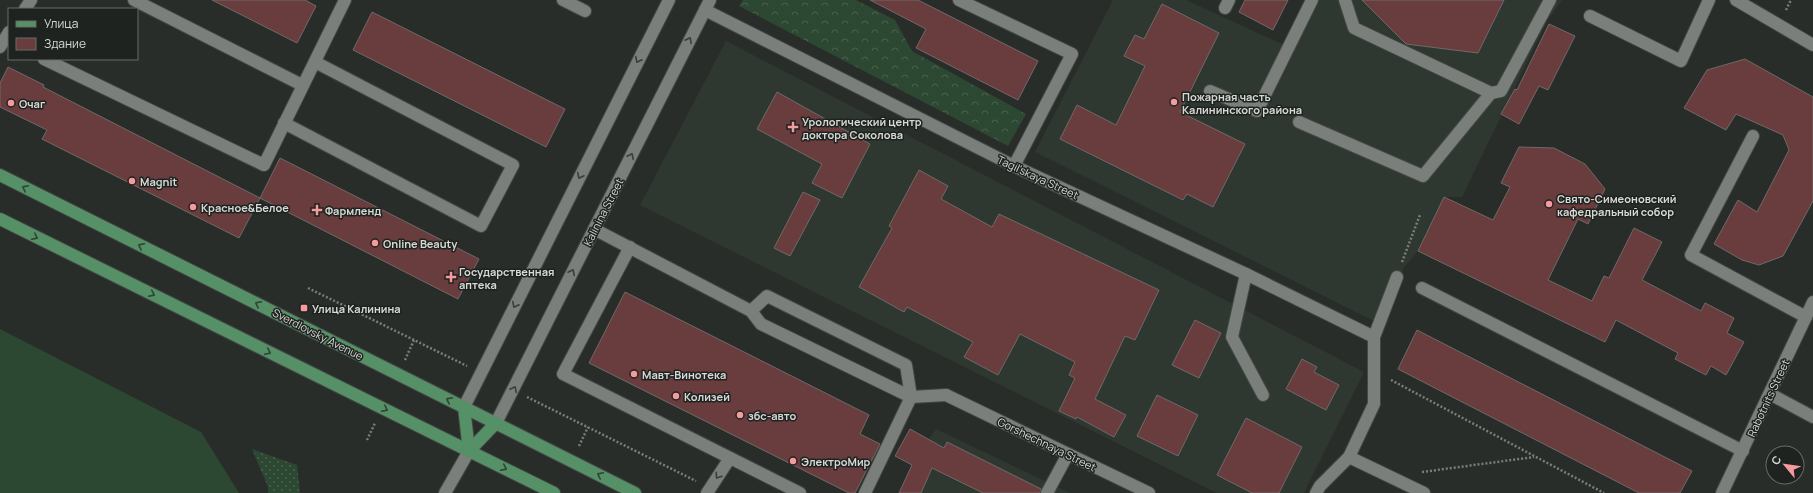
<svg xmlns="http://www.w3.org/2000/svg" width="1813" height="493" font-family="Manrope,sans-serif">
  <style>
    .built { fill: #2f3830 }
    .grass { fill: url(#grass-dots) }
    .forest { fill: url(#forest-crowns) }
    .garden { fill: #2c4732 }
    .building { fill: #693c3e; stroke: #706969 }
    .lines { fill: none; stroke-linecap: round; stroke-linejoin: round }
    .service-casing { stroke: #444845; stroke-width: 14 }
    .minor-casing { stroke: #444845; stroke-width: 14 }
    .secondary-casing { stroke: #444845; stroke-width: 14 }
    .primary-casing { stroke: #444845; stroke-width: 14 }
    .path { stroke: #7a7e7a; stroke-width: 2.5; stroke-dasharray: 2 2; stroke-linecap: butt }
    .service { stroke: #7a7f7b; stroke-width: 12 }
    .minor { stroke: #7a7f7b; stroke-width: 12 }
    .secondary { stroke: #7a7f7b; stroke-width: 12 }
    .primary { stroke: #559067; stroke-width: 12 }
    .oneway { stroke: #3a3f3b }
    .oneway2 { stroke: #2f4435 }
    .poi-dot { fill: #f59b9e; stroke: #1f2320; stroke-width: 1.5 }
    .labels { text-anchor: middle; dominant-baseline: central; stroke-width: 3; stroke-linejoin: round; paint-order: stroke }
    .poi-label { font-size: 11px; font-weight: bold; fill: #d6d9d6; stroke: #1f2320; text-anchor: start }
    .street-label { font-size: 11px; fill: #d6d9d6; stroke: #1f2320 }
  </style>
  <defs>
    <pattern id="grass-dots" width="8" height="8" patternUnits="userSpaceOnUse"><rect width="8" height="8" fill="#2c4732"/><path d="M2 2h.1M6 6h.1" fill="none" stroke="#4a614f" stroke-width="1.8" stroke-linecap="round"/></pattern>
    <pattern id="forest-crowns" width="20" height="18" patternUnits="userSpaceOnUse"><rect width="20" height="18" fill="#2c4732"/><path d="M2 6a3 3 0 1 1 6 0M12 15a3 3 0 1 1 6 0" fill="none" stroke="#4a614f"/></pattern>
  </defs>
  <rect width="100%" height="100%" fill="#292d29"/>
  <g class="built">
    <path d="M1113,0H1186L1286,46L1308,0H1562L1547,21L1462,197H1444L1418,251L1405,266L1376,322L1035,152Z"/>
    <path d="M726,41L1364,372L1304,493H1217L640,205Z"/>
    <path d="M936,429L1070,493H899L914,460Z"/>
  </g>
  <path class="grass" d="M252,449L297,465L300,493H268V487Z"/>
  <path class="forest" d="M743,0H856L895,20L912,51L1026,114L1008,146L739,6Z"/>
  <path class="garden" d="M0,329L201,432L239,493H0Z"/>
  <g class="building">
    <path d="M212,0H305L316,6L297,43Z"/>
    <path d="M870,0H918L1038,61L1018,100L916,48L926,29Z"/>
    <path d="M1245,0H1288L1273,30L1239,12Z"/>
    <path d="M1362,0H1504L1478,53L1406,44Z"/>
    <path d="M1162,4L1219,33L1180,112L1245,144L1213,207L1187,194L1183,200L1060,139L1077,105L1116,125L1145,66L1124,56L1135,35L1144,39Z"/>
    <path d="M372,12L565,109L546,147L353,50Z"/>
    <path d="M1549,24L1575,36L1548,90L1539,86L1519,124L1501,114L1515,89L1517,90Z"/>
    <path d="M1745,59L1813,97V201L1783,256L1759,265L1742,260L1714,244L1738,200L1757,212L1789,150L1783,135L1736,114L1726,130L1684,108L1707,70Z"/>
    <path d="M8,67L44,85L43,87L260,198L239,238L42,139L47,130L0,107V83Z"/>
    <path d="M777,92L870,144L842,198L812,183L822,164L757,129Z"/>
    <path d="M1519,147L1554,148L1585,164L1605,189L1588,224L1578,219L1548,280L1592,301L1604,276L1609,278L1634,228L1662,242L1642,280L1701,311L1705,303L1734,318L1727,333L1744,342L1726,375L1711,366L1706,375L1675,359L1678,353L1616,320L1605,342L1418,251L1444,197L1493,220L1510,187L1501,183Z"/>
    <path d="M280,158L479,259L458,299L260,198Z"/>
    <path d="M919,170L948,186L941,199L992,227L999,214L1159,290L1135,340L1125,336L1095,399L1126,415L1114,437L1077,417L1076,419L1059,411L1075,378L1069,375L1075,362L1020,334L998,375L964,357L973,342L907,307L904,312L859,287L892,228L889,226Z"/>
    <path d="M803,192L820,200L790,256L774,248Z"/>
    <path d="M625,292L869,415L860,434L880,444L855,493H849L589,363Z"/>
    <path d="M1195,320L1221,333L1199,378L1172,365Z"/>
    <path d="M1417,330L1692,471L1680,493H1639L1398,369Z"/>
    <path d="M1302,359L1317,367L1314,372L1339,385L1326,410L1286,389Z"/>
    <path d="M1157,395L1198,415L1178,456L1137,436Z"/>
    <path d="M1246,418L1302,447L1279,493H1252L1217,475Z"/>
    <path d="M910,429L944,448L947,442L1041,489L1040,493H983L932,468L921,493H899L912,465L895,456Z"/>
  </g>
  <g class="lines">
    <g class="service-casing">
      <g id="service">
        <path d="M134,0L302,85"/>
        <path d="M563,0L585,11"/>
        <path d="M959,0L1072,54L1014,166"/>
        <path d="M1345,0L1354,28L1491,93L1501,91L1550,0"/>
        <path d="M1225,8L1229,0"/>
        <path d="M1590,16L1681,61L1709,0"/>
        <path d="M44,59L264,165L345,0"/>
        <path d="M1210,91L1257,111L1312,0"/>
        <path d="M1299,122L1423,176L1491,93"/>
        <path d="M284,123L481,226L513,165L315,62"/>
        <path d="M1753,136L1691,255L1806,317"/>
        <path d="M594,229L751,311L761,324L911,397L865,493"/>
        <path d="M630,247L563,374L800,493"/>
        <path d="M1246,274L1232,337L1263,395"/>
        <path d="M1422,288L1743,451"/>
        <path d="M751,311L767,296L906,365L911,397L946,395"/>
        <path d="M1374,337L1397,277"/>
        <path d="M1770,394L1813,417"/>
        <path d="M1349,457L1424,493"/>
        <path d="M445,493L469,451"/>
        <path d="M707,493L730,458"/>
        <path d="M1047,493L1068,454"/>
      </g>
    </g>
    <g class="minor-casing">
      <g id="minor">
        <path d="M1736,0L1813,45"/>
        <path d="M25,9L31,0"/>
        <path d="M705,10L1014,166L1246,274L1374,337V404L1349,457L1320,486L1316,493"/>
        <path d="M0,47L9,32"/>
        <path d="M946,395L1149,493"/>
        <path d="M1722,493L1813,302"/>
      </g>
    </g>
    <g class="secondary-casing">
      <g id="secondary">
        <path d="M464,407L669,0"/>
        <path d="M496,423L710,0"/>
      </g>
    </g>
    <g class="primary-casing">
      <g id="primary">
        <path d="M0,175L635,493"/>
        <path d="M0,219L554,493"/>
        <path d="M464,407L469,451"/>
        <path d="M469,451L496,423"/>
      </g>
    </g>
    <g class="path">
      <path d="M1786,10L1791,0"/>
      <path d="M1402,262L1420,215"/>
      <path d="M308,288L467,366"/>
      <path d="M405,360L414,340"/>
      <path d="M1391,380L1604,493"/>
      <path d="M527,397L696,481"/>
      <path d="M367,440L375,423"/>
      <path d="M579,446L588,427"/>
      <path d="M1422,472L1534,457"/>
    </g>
    <use href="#service" class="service"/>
    <use href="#minor" class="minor"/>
    <use href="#secondary" class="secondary"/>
    <use href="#primary" class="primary"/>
  </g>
  <defs><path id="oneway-chevron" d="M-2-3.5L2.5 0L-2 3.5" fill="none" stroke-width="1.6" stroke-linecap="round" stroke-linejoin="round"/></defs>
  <g class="oneway">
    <use href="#oneway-chevron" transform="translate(689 40) rotate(-63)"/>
    <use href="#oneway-chevron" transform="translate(638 60) rotate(117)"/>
    <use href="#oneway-chevron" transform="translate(631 156) rotate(-63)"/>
    <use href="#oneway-chevron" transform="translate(580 176) rotate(117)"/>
    <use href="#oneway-chevron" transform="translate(572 272) rotate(-63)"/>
    <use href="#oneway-chevron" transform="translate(515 305) rotate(117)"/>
    <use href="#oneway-chevron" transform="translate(514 389) rotate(-63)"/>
    <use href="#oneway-chevron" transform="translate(718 476) rotate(124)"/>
  </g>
  <g class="oneway2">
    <use href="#oneway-chevron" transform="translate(25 188) rotate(-153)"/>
    <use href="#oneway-chevron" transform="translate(35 237) rotate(26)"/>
    <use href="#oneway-chevron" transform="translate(141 246) rotate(-153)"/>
    <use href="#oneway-chevron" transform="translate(152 294) rotate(26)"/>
    <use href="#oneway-chevron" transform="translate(258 304) rotate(-153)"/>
    <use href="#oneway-chevron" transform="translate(268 352) rotate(26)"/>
    <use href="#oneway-chevron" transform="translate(449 400) rotate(-153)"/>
    <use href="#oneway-chevron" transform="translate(385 409) rotate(26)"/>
    <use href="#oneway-chevron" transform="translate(504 468) rotate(26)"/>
    <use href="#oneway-chevron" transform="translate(600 475) rotate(-153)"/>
  </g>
  <g class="poi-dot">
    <circle cx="1174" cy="102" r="4"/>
    <circle cx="11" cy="103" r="4"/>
    <path d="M791 121h4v4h4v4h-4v4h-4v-4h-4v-4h4z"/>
    <circle cx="132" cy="181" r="4"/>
    <circle cx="1549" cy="204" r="4"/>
    <circle cx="193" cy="207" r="4"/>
    <path d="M315 204h4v4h4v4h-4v4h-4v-4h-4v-4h4z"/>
    <circle cx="375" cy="243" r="4"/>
    <path d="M449 271h4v4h4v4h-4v4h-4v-4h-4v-4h4z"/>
    <rect x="300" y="304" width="8" height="8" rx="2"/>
    <circle cx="634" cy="374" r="4"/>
    <circle cx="676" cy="396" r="4"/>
    <circle cx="740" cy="415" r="4"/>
    <circle cx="793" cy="461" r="4"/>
  </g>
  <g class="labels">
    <g class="poi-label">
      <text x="1182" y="96">Пожарная часть<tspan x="1182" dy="13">Калининского района</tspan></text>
      <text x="19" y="103">Очаг</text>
      <text x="802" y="121">Урологический центр<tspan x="802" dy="13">доктора Соколова</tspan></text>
      <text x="140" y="181">Magnit</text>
      <text x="1557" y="198">Свято-Симеоновский<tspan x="1557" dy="13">кафедральный собор</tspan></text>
      <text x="201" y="207">Красное&amp;Белое</text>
      <text x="325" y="210">Фармленд</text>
      <text x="383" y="243">Online Beauty</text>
      <text x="459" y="271">Государственная<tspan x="459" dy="13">аптека</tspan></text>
      <text x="312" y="308">Улица Калинина</text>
      <text x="642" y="374">Мавт-Винотека</text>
      <text x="684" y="396">Колизей</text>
      <text x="748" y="415">збс-авто</text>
      <text x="801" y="461">ЭлектроМир</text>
    </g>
    <g class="street-label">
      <text transform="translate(1038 177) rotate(25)">Tagil'skaya Street</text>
      <text transform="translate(603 212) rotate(-63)">Kalinina Street</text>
      <text transform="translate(318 334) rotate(27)">Sverdlovsky Avenue</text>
      <text transform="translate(1768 398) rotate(-65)">Rabotnits Street</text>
      <text transform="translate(1047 444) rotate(26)">Gorshechnaya Street</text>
    </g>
  </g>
  <rect x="8" y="8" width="130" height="52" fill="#1f2320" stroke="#686c69"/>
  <rect x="16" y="21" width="20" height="6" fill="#559067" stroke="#686c69"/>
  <text x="44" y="28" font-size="12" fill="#d6d9d6">Улица</text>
  <rect x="16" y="38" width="20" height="12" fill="#693c3e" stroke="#686c69"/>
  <text x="44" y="48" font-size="12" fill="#d6d9d6">Здание</text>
  <g transform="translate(1785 465) rotate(299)"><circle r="19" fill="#1f2320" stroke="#686c69"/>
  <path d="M0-3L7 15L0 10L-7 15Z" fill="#f59b9e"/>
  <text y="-6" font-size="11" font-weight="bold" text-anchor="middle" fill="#d6d9d6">С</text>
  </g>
</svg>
